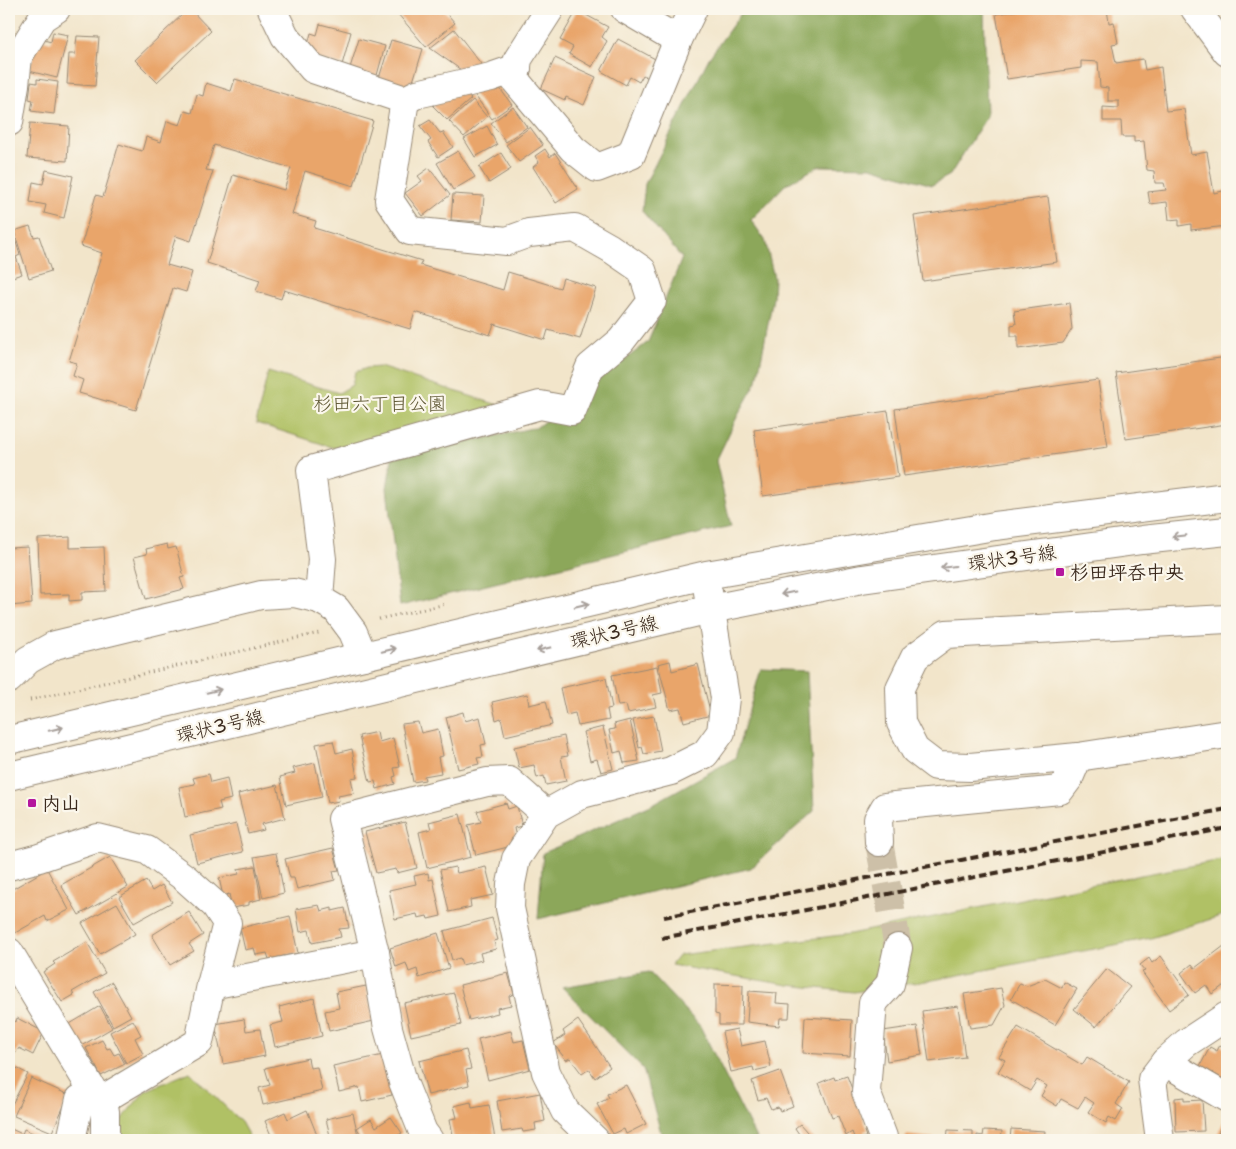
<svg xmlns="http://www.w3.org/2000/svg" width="1236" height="1149" font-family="'Shantell Sans','Klee One',sans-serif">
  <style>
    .green { fill: #b0c165; stroke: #767642 }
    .forest { fill: #8ca75a; stroke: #64683c }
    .building { fill: #e9a56b }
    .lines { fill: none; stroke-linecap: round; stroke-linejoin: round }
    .minor-tunnel { stroke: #cdc0a8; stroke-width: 28; stroke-dasharray: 28 14; stroke-linecap: butt }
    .minor-casing { stroke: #968874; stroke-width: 30 }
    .path { stroke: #968874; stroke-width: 3; stroke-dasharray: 1 4; stroke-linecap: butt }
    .minor { stroke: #fff; stroke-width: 28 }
    .rail { stroke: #3b2a1e; stroke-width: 4; stroke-dasharray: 8 4; stroke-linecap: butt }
    .oneway { stroke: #a79f9a }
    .poi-dot { fill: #b5179e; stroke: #fbf7ec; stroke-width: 2 }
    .labels { text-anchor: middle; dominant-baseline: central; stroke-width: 4.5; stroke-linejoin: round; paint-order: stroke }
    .park-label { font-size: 19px; fill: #5e5733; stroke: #fbf7ec }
    .street-label { font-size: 19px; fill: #3b2a1e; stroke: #fbf7ec }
    .poi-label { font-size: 19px; font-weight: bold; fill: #3b2a1e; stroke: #fbf7ec; text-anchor: start }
  </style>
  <rect width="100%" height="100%" fill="#fbf7ec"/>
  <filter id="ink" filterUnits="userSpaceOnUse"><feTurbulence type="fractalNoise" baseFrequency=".02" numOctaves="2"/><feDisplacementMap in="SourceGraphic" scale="10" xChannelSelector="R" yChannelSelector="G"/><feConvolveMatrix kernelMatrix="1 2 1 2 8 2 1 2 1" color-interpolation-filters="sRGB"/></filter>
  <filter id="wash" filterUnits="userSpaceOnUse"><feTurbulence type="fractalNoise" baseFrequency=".0096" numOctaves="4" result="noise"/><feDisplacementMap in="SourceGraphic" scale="20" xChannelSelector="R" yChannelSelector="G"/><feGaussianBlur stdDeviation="1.12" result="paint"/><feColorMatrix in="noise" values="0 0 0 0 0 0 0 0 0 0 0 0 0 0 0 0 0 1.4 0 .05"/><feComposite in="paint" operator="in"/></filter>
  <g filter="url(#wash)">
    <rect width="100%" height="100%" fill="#f2e5ca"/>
    <g class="green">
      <path d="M380,367L498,405L341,450L256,423L268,372L339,393L352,385L355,372L367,368Z"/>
      <path d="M1227,859V914L1151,938L933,980L854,992L788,985L671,965L679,955L850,934L1120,879Z"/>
      <path d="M190,1072L241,1122L251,1140H117L114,1128L145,1091Z"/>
    </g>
    <g class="forest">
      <path d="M744,9H984L987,116L950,175L932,185L871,167L819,166L785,185L751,220L765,240L774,278L773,298L757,381L737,417L716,461L731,526L400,606L387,488L392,458L537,427L648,342L682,258L642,211L645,184L709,58Z"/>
      <path d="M761,669L807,671L814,811L751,868L538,919L543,853L651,805L735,758Z"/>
      <path d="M649,972L700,1026L757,1140H663L643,1069L562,987Z"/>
    </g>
    <g id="blocks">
      <g class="building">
        <path d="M188,9H190L211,31L157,82L135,60Z"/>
        <path d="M402,9H443L455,23L426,47L397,13Z"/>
        <path d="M1027,9H1107L1109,23L1114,22L1118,43L1112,44L1116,63L1143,59L1145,70L1161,67L1166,111L1184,109L1191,155L1207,152L1214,193L1227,190V226L1191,230V224L1179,226V219L1169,220L1167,202L1150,204L1148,192L1166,190L1164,183H1155L1154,171L1147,170L1144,141L1134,142V137H1122L1121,121H1103V107L1119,108V101H1108V88L1100,87L1098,62L1081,61V68L1007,79L996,14Z"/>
        <path d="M577,10L608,27L602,37L607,41L592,67L569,54L573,47L560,40Z"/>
        <path d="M320,24L351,32L342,65L305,56L311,33L317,35Z"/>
        <path d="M454,29L485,69L474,76L468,68L464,72L430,48Z"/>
        <path d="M53,32L68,35L57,78L29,71L37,38L51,42Z"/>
        <path d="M77,36L99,37L95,86L67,84L69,54H75Z"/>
        <path d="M359,39L385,46L376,79L349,71Z"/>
        <path d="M618,39L657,60L648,78L643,75L639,82L630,77L626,85L601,71Z"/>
        <path d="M391,40L423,49L411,88L379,78Z"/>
        <path d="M555,58L596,77L584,105L566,97L565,100L541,89Z"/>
        <path d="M37,79L58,82L54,114L31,111L33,100L29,99L31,82L37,83Z"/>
        <path d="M235,79L373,121L354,186L305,171L292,214L316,221L314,228L422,261L420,265L503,290L508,272L560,288L563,278L596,288L580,339L548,330L545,340L494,324L490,335L415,312L410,329L284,290L281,299L256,291L260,280L207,263L233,175L284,190L291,168L214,145L206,170L213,171L191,241L176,236L167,265L192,272L186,292L173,288L136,410L79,393L83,380L73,376L77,363L69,361L102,253L81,246L96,195L103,197L119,144L142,151L146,137L161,142L167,121L180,125L185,111L192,113L197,94L203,96L206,83L231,91Z"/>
        <path d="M496,83L512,105L492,119L471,90Z"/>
        <path d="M462,91L471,99L447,120L433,106L443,96Z"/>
        <path d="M473,100L487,117L464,137L449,121Z"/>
        <path d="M513,107L527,127L506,142L491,123Z"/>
        <path d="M430,120L440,133L443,132L453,147L438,157L428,142L431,140L420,126Z"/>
        <path d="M30,123L69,126L67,161L27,158Z"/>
        <path d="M487,126L497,145L475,157L464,139Z"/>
        <path d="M530,127L543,145L519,162L506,145Z"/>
        <path d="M545,149L550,157L555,153L578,189L556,203L533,167L539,162L535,156Z"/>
        <path d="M458,151L475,177L453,190L437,163Z"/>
        <path d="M501,153L511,169L489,183L479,167Z"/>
        <path d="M429,168L450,195L423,216L405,193L422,181L418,176Z"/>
        <path d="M46,170L73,176L64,218L44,213L46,205L30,202L33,182L43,184Z"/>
        <path d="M453,194L484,196L482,222L451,220Z"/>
        <path d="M1048,197L1057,262L923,281L914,216Z"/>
        <path d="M30,226L34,237L39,236L51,271L29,278L14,231Z"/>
        <path d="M9,236L11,240L15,239L20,255L16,257L22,274L9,278Z"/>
        <path d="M1069,303L1072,329L1063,343L1018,349V336H1011V325L1016,324L1014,311Z"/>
        <path d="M1227,357V424L1126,439L1116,373Z"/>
        <path d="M1098,380L1108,447L904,476L895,409Z"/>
        <path d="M888,411L898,477L763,496L754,430Z"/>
        <path d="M70,537V548L104,547L106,591L82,592V600L69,601V594L40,595L38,539Z"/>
        <path d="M167,544L168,549L176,547L184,577L180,578L184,589L146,599L134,557L147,554L146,549Z"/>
        <path d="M28,547L32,604L9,606V548Z"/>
        <path d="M670,661L672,671L698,664L711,715L684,722L680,708L670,710L658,664Z"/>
        <path d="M657,666L662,693L653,695L656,707L628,713L626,705L618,706L612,675Z"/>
        <path d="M606,678L612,708L607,709L609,720L578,726L575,713L566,715L560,688Z"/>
        <path d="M527,694L529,705L546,701L552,725L505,736L501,718L496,720L492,702Z"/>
        <path d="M463,712L465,721L480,717L486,744L481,745L483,757L477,758L479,764L458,769L446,717Z"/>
        <path d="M654,716L661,751L644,754L642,747L639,748L633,720Z"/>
        <path d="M630,720L639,761L624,763L621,751L614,753L609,730L615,729L614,724Z"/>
        <path d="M418,722L421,733L438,729L443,756L438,757L441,773L424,776L425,780L413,782L402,724Z"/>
        <path d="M603,727L613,769L601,772L597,759L590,761L583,732Z"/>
        <path d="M377,732L379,742L393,738L400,767L394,768L396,776L393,777L395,784L377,789L375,781L370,782L359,736Z"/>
        <path d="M564,736L568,756L561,757L566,781L546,785L544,776L537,778L534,765L519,768L514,747Z"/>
        <path d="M333,741L336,753L352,749L357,777L351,778L354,793L338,796L339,801L328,803L316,744Z"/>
        <path d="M315,763L322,797L286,805L280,777L295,773L293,768Z"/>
        <path d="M209,774L211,782L227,778L231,799L219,802L221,809L185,817L179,787L195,784L193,778Z"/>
        <path d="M277,785L285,818L262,824L264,830L248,834L238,794Z"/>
        <path d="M506,803L508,809L517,806L522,826L514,828L516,838L511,839L512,846L476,855L468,825L481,822L477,811Z"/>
        <path d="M460,814L471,857L427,868L419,832L431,829L429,822Z"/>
        <path d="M405,822L417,868L397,873L396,869L376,873L365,832Z"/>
        <path d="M236,824L243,852L197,863L190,835Z"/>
        <path d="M333,848L339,870L333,871L335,880L297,889L294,878H290L285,859Z"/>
        <path d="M276,853L284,893L263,898L254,857Z"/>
        <path d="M110,857L128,887L79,915L61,885Z"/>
        <path d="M255,866L261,899L249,902V905L232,908L229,894L223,896L219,878L239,874L238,869Z"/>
        <path d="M455,867L457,873L486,867L493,895L470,900L471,907L449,912L440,870Z"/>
        <path d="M47,869L69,910L47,921L45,916L15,933L9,922V891Z"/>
        <path d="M428,873L429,880L433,879L441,916L428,919L427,916L418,918L417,914L395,919L389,890L416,884L414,876Z"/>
        <path d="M146,881L152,891L162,885L172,902L134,923L119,897Z"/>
        <path d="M117,903L135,934L100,954L82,923Z"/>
        <path d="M319,905L321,911L332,908V911L345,908L349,928L339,929L341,937L312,943L309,930L300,932L296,909Z"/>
        <path d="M189,912L203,935L189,944L194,951L170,965L152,935Z"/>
        <path d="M290,916L298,953L269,959L267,953L256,955L254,948L245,950L240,928Z"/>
        <path d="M492,918L498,940L494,941L496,949L480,953L482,960L462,965L460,958L452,960L444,931Z"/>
        <path d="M438,933L449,968L419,978L417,969L409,972L406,963L396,967L390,948Z"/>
        <path d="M87,942L105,973L72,992L74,995L62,1002L43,972L55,964L53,962Z"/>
        <path d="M1224,946L1227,950V983L1212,994L1206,985L1195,993L1181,973L1192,964L1195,968Z"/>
        <path d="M1161,956L1189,995L1169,1010L1142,972L1145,971L1140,965L1149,958L1152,963Z"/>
        <path d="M1107,969L1130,987L1096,1027L1074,1009Z"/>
        <path d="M508,973L514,994L509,996L511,1005L497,1008L498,1013L469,1020L460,985Z"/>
        <path d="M1045,979L1062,988L1064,982L1077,989L1055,1025L1011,999L1020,983L1027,986Z"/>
        <path d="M112,982L131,1016L113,1026L94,992Z"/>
        <path d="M715,984L743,985L742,1025H719V1015L715,1014Z"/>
        <path d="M366,986L374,1021L329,1031L325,1011L339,1008L336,992Z"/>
        <path d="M1001,988L1005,1005L994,1025L970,1028L964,994Z"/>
        <path d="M749,991L777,993L776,1003L790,1004L789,1018H780L779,1026L747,1022Z"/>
        <path d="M454,993L461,1025L411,1036L404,1003Z"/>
        <path d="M314,998L322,1036L275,1047L270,1025L283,1022L279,1007Z"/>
        <path d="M100,1006L112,1028L81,1046L68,1025Z"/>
        <path d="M958,1006L965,1057L929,1062L922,1011Z"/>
        <path d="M805,1017L852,1020L850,1056L803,1053Z"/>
        <path d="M17,1018L44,1032L33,1055L19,1048L15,1054L9,1051V1019L16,1022Z"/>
        <path d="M244,1019L246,1031L260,1029L265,1056L223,1064L215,1024Z"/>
        <path d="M133,1020L141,1035L135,1038L143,1054L126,1063L110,1032Z"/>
        <path d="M578,1020L610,1067L595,1078L589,1069L582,1074L570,1058L566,1060L553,1043L565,1035L563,1031Z"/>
        <path d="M917,1026L922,1055L887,1061L883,1031Z"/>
        <path d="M1018,1027L1082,1065L1087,1057L1129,1082L1116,1104L1123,1109L1116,1121L1109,1117L1106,1123L1088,1112L1094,1103L1085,1097L1078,1108L1061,1099L1057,1106L1041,1096L1047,1086L1037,1080L1030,1091L998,1072L1005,1060L999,1057Z"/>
        <path d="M737,1029L741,1046L765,1041L771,1067L754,1071L753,1067L731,1072L722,1032Z"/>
        <path d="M511,1031L514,1042L523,1040L530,1069L488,1080L478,1039Z"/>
        <path d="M102,1040L107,1049L110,1048L114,1055L119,1053L125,1064L101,1076L86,1048Z"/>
        <path d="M1220,1045L1227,1049V1081L1200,1066L1210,1047L1217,1051Z"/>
        <path d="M466,1050L471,1069L466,1070L469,1085L428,1095L419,1061Z"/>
        <path d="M383,1055L392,1095L362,1102L359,1087L339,1092L333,1066Z"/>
        <path d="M308,1058L310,1068L317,1067L322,1091L263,1105L259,1088L270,1085L265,1068Z"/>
        <path d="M9,1064L28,1074L9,1110Z"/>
        <path d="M780,1071L793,1106L780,1111L778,1107L771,1109L766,1098L758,1100L752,1081Z"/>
        <path d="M847,1076L868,1130L864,1131L866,1137L858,1140H855L852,1132L846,1136L838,1116L832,1118L819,1083L834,1077L835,1080Z"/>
        <path d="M31,1078L69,1095L52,1132L14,1116Z"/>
        <path d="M626,1085L646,1124L626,1134L624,1129L613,1134L597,1104L609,1098L607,1094Z"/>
        <path d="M540,1093L545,1121L535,1123L536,1130L523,1132L522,1129L502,1132L497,1101Z"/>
        <path d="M1184,1097V1101L1202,1100L1204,1131L1176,1132L1175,1098Z"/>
        <path d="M471,1102L472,1108L489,1105L495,1139L454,1140L450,1119L457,1118L454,1106Z"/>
        <path d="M307,1110L319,1140H273L265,1121L285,1112L288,1119Z"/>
        <path d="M353,1113L359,1140H331L326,1119Z"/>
        <path d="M1227,1114V1140H1221L1216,1137Z"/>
        <path d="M391,1117L402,1133L397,1136L400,1140H364L357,1128L371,1119L376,1127Z"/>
        <path d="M800,1124L814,1140H803L795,1128Z"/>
        <path d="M9,1128L22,1134L24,1129L48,1140H9Z"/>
        <path d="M1011,1129L1045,1131L1044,1140H1010Z"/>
        <path d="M948,1130L973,1131V1140H947Z"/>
        <path d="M984,1130L1002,1131L1001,1140H977V1135L983,1136Z"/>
        <path d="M906,1135L944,1139V1140H905Z"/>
      </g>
    </g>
  </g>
  <g filter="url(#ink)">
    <use href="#blocks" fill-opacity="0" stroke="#968874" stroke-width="1"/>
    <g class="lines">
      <path class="minor-tunnel" d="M879,842L898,948"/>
      <g class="minor-casing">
        <g id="minor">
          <path d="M272,9L285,36L313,69L405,100L389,200L410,231L507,241L529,233L575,228L610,248L642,270L652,301L621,341L590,367L572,411L540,405L311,470L322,559L319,599"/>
          <path d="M550,9L518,59L515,80L573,149L597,168L631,155L678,40L693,9"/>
          <path d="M625,9L678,40"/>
          <path d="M1195,9L1227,52"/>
          <path d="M405,100L417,94L491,77L517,68"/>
          <path d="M9,122L15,85L18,57L42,18L56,9"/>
          <path d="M1227,619L946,634L915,657L900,688L901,723L915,750L936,766L970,767L1078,757L1227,734"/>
          <path d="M9,679L28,660L55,645L261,595L294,593L319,599L336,609L353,632L363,656"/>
          <path d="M9,740L706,575L995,526L1227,497"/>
          <path d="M9,776L711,609L862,579L1142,540L1227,531"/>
          <path d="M879,842L878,819L885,807L1060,790L1069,778L1078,757"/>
          <path d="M9,866L39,858L98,838L147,850L185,878L215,905L227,923L211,985"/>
          <path d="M9,952L105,1111V1140"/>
          <path d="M1165,1062L1227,1098"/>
          <path d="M71,1140L80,1099L100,1101L199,1042L211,985L375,953"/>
          <path d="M429,1140L423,1132L403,1082L388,1028L375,953L342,819L487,782L509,781L546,814"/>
          <path d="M595,1140L565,1111L546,1072L510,908L511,884L516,859L546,814L582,794L671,771L705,754L721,732L725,698L708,592"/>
          <path d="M883,1140V1137L866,1092L873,1003L890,984L898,948"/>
          <path d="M1160,1140L1152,1079L1165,1062L1186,1043L1227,1016"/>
        </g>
      </g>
      <g class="path">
        <path d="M379,619L446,604"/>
        <path d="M30,700L319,633"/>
      </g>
      <use href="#minor" class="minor"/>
      <g class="rail">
        <path d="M664,917L1227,809"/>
        <path d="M662,938L1227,828"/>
      </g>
    </g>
    <defs><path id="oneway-shaft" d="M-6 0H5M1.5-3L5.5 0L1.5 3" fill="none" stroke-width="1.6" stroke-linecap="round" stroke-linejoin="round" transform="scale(1.25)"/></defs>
    <g class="oneway">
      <use href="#oneway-shaft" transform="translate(1179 536) rotate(174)"/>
      <use href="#oneway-shaft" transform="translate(948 567) rotate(172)"/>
      <use href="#oneway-shaft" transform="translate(788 593) rotate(169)"/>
      <use href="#oneway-shaft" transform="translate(582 605) rotate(-13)"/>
      <use href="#oneway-shaft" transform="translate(544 649) rotate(167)"/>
      <use href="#oneway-shaft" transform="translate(389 650) rotate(-13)"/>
      <use href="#oneway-shaft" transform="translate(214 691) rotate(-13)"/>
      <use href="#oneway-shaft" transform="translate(56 729) rotate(-13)"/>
    </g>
  </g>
  <g class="poi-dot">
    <rect x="1055" y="567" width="10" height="10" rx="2.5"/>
    <rect x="27" y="798" width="10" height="10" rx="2.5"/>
  </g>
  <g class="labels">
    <g class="park-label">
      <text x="380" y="403">杉田六丁目公園</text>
    </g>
    <g class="street-label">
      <text transform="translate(1012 558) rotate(-8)">環状3号線</text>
      <text transform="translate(614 632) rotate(-13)">環状3号線</text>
      <text transform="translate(220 726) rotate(-13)">環状3号線</text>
    </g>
    <g class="poi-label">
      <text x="1070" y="572">杉田坪呑中央</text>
      <text x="42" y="803">内山</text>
    </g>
  </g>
  <rect width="1236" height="1149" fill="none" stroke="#fbf7ec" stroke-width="30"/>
</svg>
